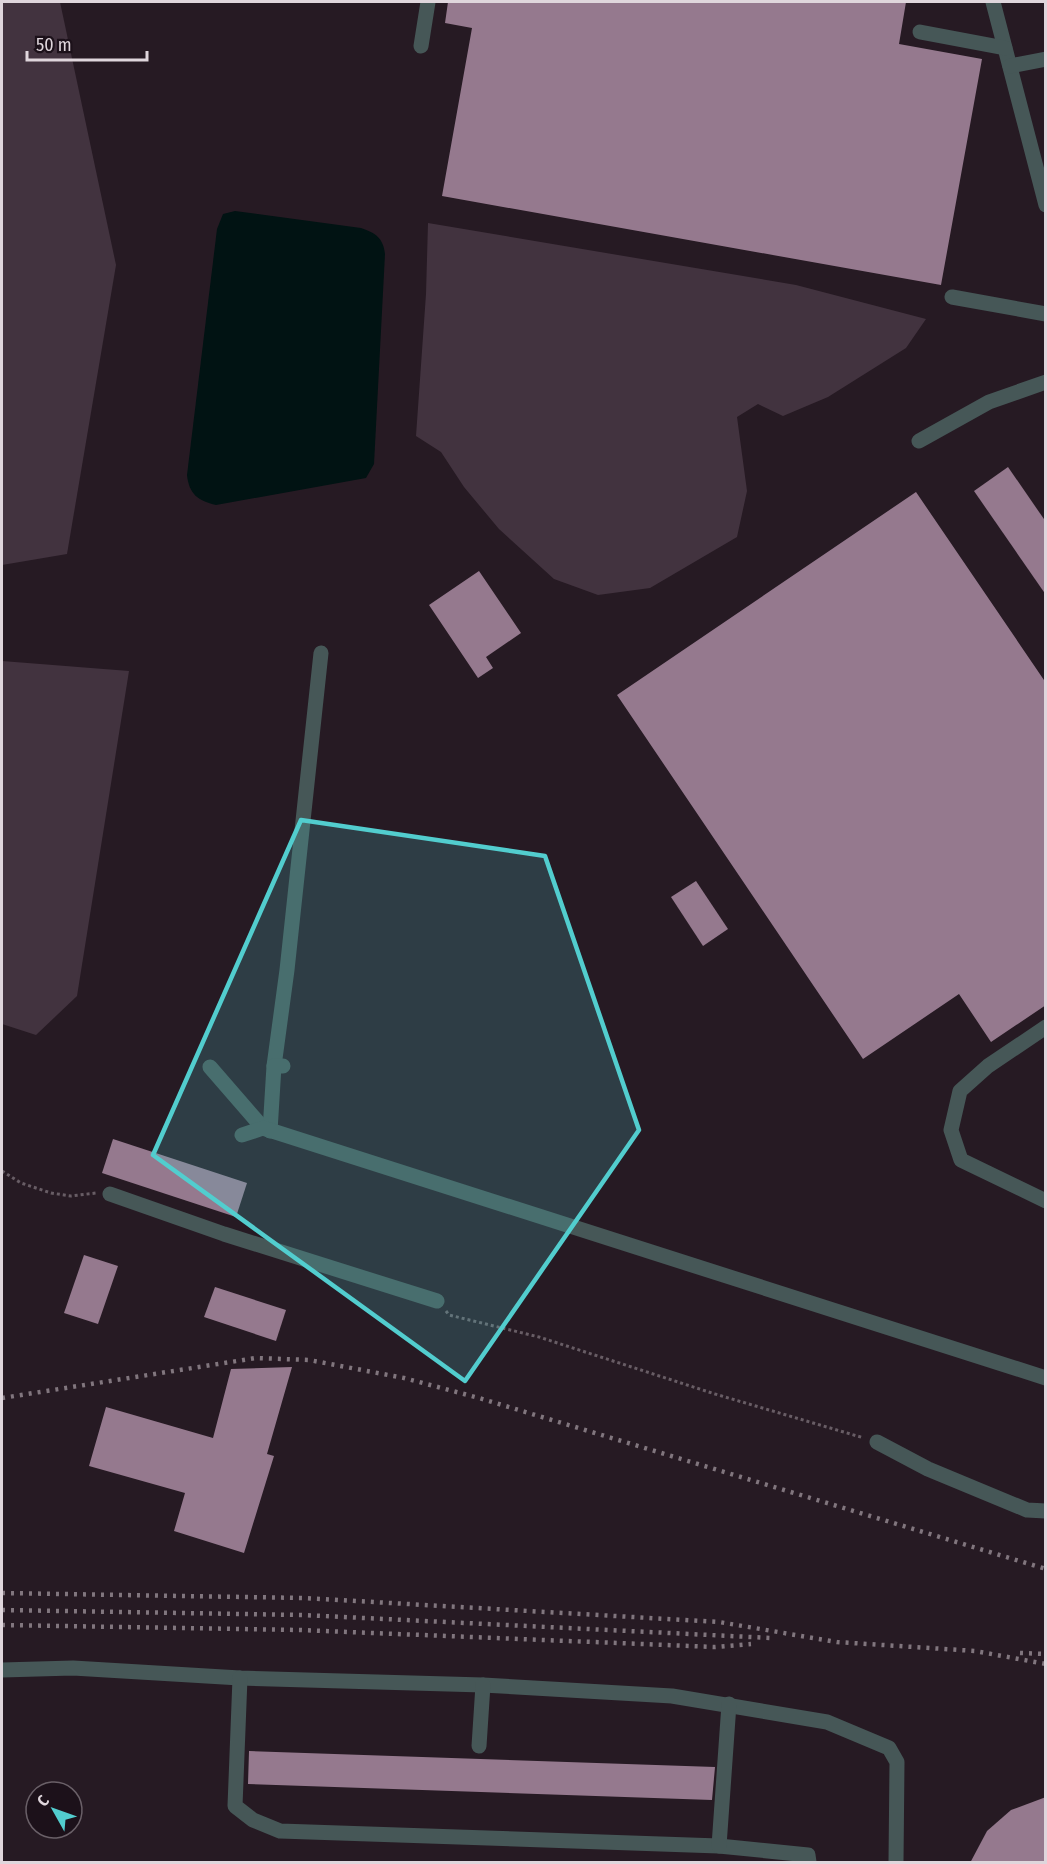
<svg xmlns="http://www.w3.org/2000/svg" width="1047" height="1864" font-family="'Fira Sans Condensed',sans-serif">
  <style>
    .green { fill: #42333f }
    .water { fill: #011313 }
    .building { fill: #95798e }
    .lines { fill: none; stroke-linecap: round; stroke-linejoin: round }
    .path { stroke: #685d65; stroke-width: 3; stroke-dasharray: 3 3; stroke-linecap: butt }
    .minor { stroke: #465757; stroke-width: 15 }
    .rail { stroke: #81767e; stroke-width: 4.5; stroke-dasharray: 3 6; stroke-linecap: butt }
    .marked { fill: #52cdce; fill-opacity: 0.2; stroke: #52cdce; stroke-width: 4.5; stroke-linejoin: round }
  </style>
  <rect width="100%" height="100%" fill="#261a23"/>
  <g class="green">
    <path d="M2,2H60L116,265L67,554L2,565Z"/>
    <path d="M428,223L796,285L926,319L906,348L828,397L783,416L758,404L737,417L747,491L737,537L650,588L598,595L554,579L499,529L464,487L441,452L416,436L426,294Z"/>
    <path d="M2,661L129,671L77,996L36,1035L2,1024Z"/>
  </g>
  <path class="water" d="M235,211L361,228C376,233 383,238 385,254L374,464L366,478L216,505C198,501 189,494 187,475L217,229L223,214Z"/>
  <g class="building">
    <path d="M448,2H906L899,44L982,59L941,285L442,196L472,28L445,23Z"/>
    <path d="M1008,467L1046,522V595L974,491Z"/>
    <path d="M916,492L1046,683V1005L991,1042L959,994L863,1059L617,695Z"/>
    <path d="M479,571L521,633L486,657L493,668L478,678L429,605Z"/>
    <path d="M696,881L728,929L703,946L671,897Z"/>
    <path d="M113,1139L247,1183L236,1217L102,1173Z"/>
    <path d="M84,1255L118,1266L98,1324L64,1313Z"/>
    <path d="M215,1287L286,1310L276,1341L204,1317Z"/>
    <path d="M292,1367L267,1454L274,1456L244,1553L174,1531L185,1493L89,1466L106,1407L213,1438L231,1369Z"/>
    <path d="M249,1751L715,1767L712,1800L248,1784Z"/>
    <path d="M1046,1797V1863H970L987,1831L1011,1810Z"/>
  </g>
  <g class="lines">
    <g class="path">
      <path d="M2,1171L21,1183L51,1193L71,1196L96,1193"/>
      <path d="M446,1311L449,1315L539,1337L715,1394L864,1438"/>
    </g>
    <g class="minor">
      <path d="M993,2L1046,205"/>
      <path d="M920,32L1005,48"/>
      <path d="M421,46L428,2"/>
      <path d="M1010,66L1046,59"/>
      <path d="M952,297L1046,314"/>
      <path d="M919,441L989,402L1046,382"/>
      <path d="M1046,1027L988,1066L960,1091L951,1130L961,1160L1046,1201"/>
      <path d="M274,1066L287,970L321,653"/>
      <path d="M210,1067L263,1128"/>
      <path d="M270,1131L274,1066H283"/>
      <path d="M242,1135L263,1128L1046,1378"/>
      <path d="M110,1194L224,1234L437,1301"/>
      <path d="M877,1442L928,1469L1027,1510L1046,1511"/>
      <path d="M2,1670L73,1668L240,1678L483,1685L672,1696L827,1722L889,1748L897,1762L896,1862"/>
      <path d="M240,1678L235,1806L253,1820L280,1831L719,1846L808,1855L809,1862"/>
      <path d="M479,1746L483,1685"/>
      <path d="M719,1846L729,1704"/>
    </g>
    <g class="rail">
      <path d="M2,1398L256,1358L309,1360L404,1378L479,1398L1046,1569"/>
      <path d="M2,1593L304,1598L719,1622L837,1642L975,1651L1046,1664"/>
      <path d="M2,1610L303,1615L771,1638"/>
      <path d="M2,1625L300,1630L715,1647L751,1644"/>
      <path d="M1020,1653L1046,1654"/>
    </g>
  </g>
  <path class="marked" d="M301,820L545,856L639,1130L465,1381L153,1155Z"/>
  <rect width="1047" height="1864" fill="none" stroke="#dfd6dc" stroke-width="6"/>
  <g transform="translate(54 1810) rotate(310)"><circle r="28" fill="#1c111a" stroke="#6a6068" stroke-width="1.5"/>
  <path d="M0-4.5L10 22L0 15L-10 22Z" fill="#52cdce"/>
  <text y="-9" font-size="16" font-weight="bold" text-anchor="middle" fill="#dfd6dc">С</text>
  </g>
  <path d="M27 51v9h120v-9" fill="none" stroke="#dfd6dc" stroke-width="3"/>
  <text x="36" y="51" font-size="18" fill="#dfd6dc" stroke="#1c111a" stroke-width="4.5" paint-order="stroke">50 m</text>
</svg>
